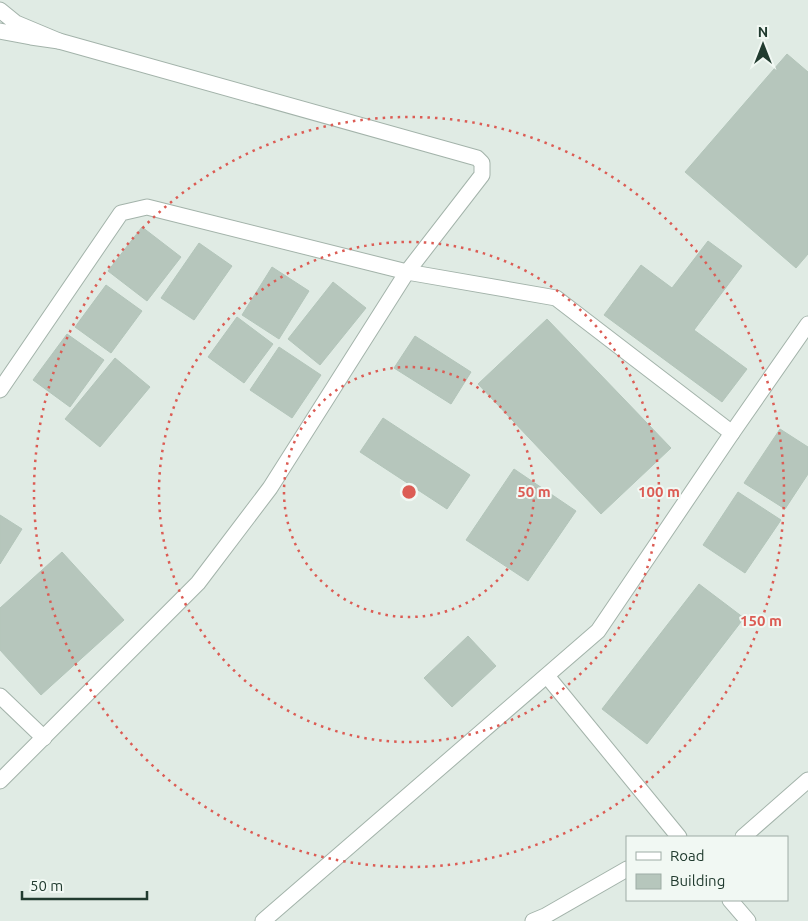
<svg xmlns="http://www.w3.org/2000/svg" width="808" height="921" font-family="Ubuntu,sans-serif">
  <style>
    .building { fill: #b6c6bc; stroke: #b3c5ba }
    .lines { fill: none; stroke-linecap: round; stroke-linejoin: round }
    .minor-casing { stroke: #a3b3aa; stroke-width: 17 }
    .minor { stroke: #fff; stroke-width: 15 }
    .ring { fill: none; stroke: #dc5c54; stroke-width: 2.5; stroke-dasharray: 2.5 5 }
    .centre { fill: #dc5c54; stroke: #f1f8f3; stroke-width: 2.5 }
    .ring-label { font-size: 15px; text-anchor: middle; font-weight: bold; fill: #dc5c54; stroke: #f1f8f3; stroke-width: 4; stroke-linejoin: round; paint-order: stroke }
  </style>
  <rect width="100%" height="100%" fill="#e0ebe4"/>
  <g class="building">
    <path d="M787,54L808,72V254L796,268L685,172Z"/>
    <path d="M142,227L181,257L147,301L108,271Z"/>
    <path d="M708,241L742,266L694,330L747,369L722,402L604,315L641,265L672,288Z"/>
    <path d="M199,243L232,266L194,320L161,298Z"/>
    <path d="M272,267L309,291L279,339L242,315Z"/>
    <path d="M333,282L366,308L320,365L288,339Z"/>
    <path d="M106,285L142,311L111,353L75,327Z"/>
    <path d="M237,317L273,344L244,383L208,357Z"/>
    <path d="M547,319L671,448L601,514L478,384Z"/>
    <path d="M67,334L104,360L70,407L33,380Z"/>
    <path d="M415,336L471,372L451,404L394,368Z"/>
    <path d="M279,347L321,375L292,418L250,390Z"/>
    <path d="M115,358L150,387L100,447L65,419Z"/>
    <path d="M383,418L470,475L447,509L360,452Z"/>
    <path d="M780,429L808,447V474L785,509L744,483Z"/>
    <path d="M514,469L576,511L528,581L466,540Z"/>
    <path d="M738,492L781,520L745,573L703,545Z"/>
    <path d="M0,515L22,529L0,564Z"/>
    <path d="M62,552L124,620L41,695L0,650V608Z"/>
    <path d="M699,584L744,618L647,744L602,709Z"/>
    <path d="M468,636L496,666L452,707L424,678Z"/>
  </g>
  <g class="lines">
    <g class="minor-casing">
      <g id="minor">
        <path d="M0,10L16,23L59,41L31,37L0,31"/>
        <path d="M0,390L121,213L147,207L407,272L556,298L732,433"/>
        <path d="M547,676L679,837"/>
        <path d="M0,696L44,738"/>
        <path d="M0,781L198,583L270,488L407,272L482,175V163L477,158L59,41"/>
        <path d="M743,837L808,780"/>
        <path d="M730,900L748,921"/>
        <path d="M263,921L598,631L732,433L808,324"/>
        <path d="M533,921L545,916L627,869"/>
      </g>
    </g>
    <use href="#minor" class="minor"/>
  </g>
  <g class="ring">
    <circle cx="409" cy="492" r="125"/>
    <circle cx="409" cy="492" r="250"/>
    <circle cx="409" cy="492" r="375"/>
  </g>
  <circle cx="409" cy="492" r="8" class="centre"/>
  <g class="ring-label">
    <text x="534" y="497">50 m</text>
    <text x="659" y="497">100 m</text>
    <text x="761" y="626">150 m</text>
  </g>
  <rect x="626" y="836" width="162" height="65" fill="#f1f8f3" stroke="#9eaca5"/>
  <rect x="636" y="852" width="25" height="8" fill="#ffffff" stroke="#9eaca5"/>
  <text x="670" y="861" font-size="15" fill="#213b2f">Road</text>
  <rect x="636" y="874" width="25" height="15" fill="#b6c6bc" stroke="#9eaca5"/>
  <text x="670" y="886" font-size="15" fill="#213b2f">Building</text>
  <g transform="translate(763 45)" stroke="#f1f8f3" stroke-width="4" paint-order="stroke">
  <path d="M0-4L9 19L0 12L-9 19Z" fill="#213b2f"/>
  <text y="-8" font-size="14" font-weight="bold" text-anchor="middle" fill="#213b2f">N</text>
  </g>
  <path d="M22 891v8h125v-8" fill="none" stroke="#213b2f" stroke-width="2.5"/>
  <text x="30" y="891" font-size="15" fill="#213b2f" stroke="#f1f8f3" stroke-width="4" paint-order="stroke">50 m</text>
</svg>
